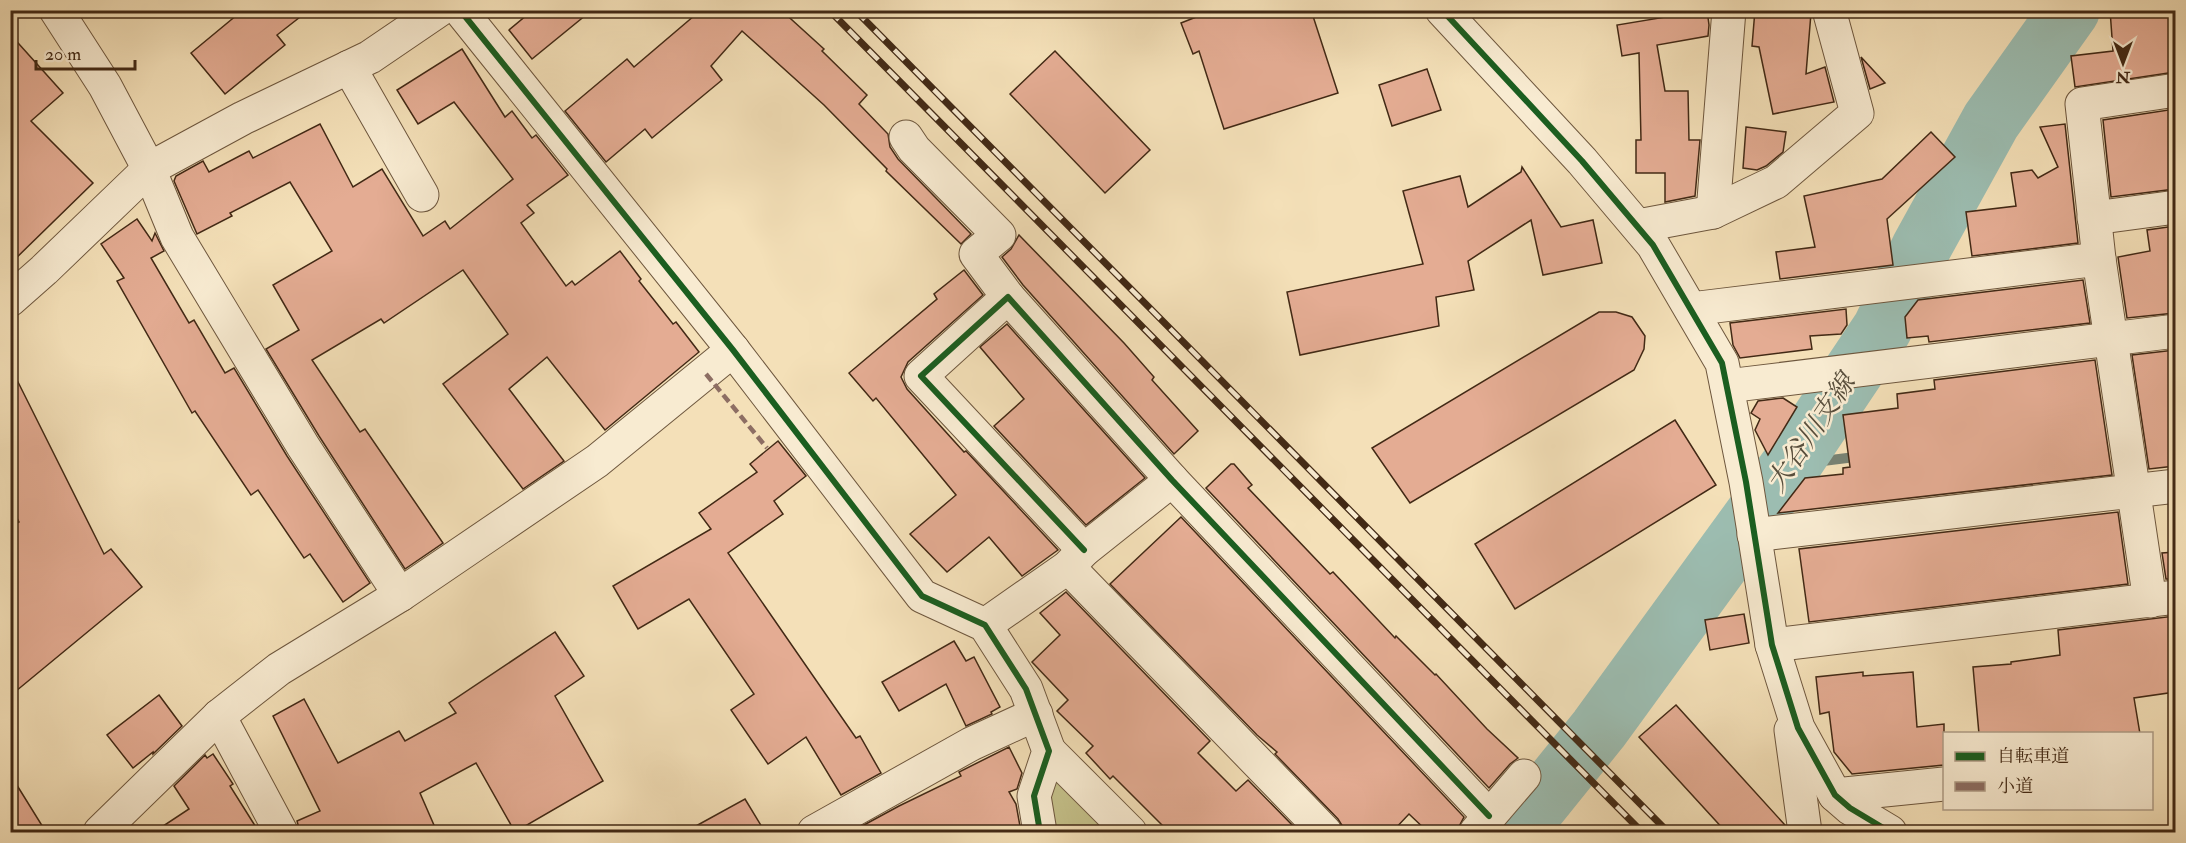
<svg xmlns="http://www.w3.org/2000/svg" width="2186" height="843" font-family="'IM FELL Double Pica','Noto Serif JP',serif">
  <style>
    .green { fill: #c4c089; stroke: #83744f; stroke-width: 1.5 }
    .lines { fill: none; stroke-linecap: round; stroke-linejoin: round }
    .stream { stroke: #788273; stroke-width: 10 }
    .river { stroke: #9cbdb1; stroke-width: 60 }
    .building { fill: #e4ac93; stroke: #422915; stroke-width: 1.5 }
    .minor-casing { stroke: #6e573e; stroke-width: 35 }
    .minor { stroke: #f8ebd1; stroke-width: 33 }
    .rail-casing { stroke: #422915; stroke-width: 7 }
    .rail { stroke: #f8ebd1; stroke-width: 4.5; stroke-dasharray: 14; stroke-linecap: butt }
    .quiet { stroke: #8d6e63; stroke-width: 4.5; stroke-dasharray: 9 4.5; stroke-linecap: butt }
    .cycleway-casing { stroke: #f8ebd1; stroke-width: 10 }
    .cycleway { stroke: #1b5e20; stroke-width: 6 }
    .labels { text-anchor: middle; dominant-baseline: central; stroke-width: 5; stroke-linejoin: round; paint-order: stroke }
    .water-label { font-size: 27px; font-style: italic; fill: #584e3c; stroke: #f8ebd1 }
  </style>
  <rect width="100%" height="100%" fill="#f4e0b8"/>
  <filter id="stains"><feTurbulence type="fractalNoise" baseFrequency=".00333" numOctaves="4"/><feColorMatrix values="0 0 0 0 .2 0 0 0 0 .09 0 0 0 0 .02 0 0 0 .5 -.17"/></filter>
  <radialGradient id="worn" r=".72"><stop offset=".6" stop-color="#630" stop-opacity="0"/><stop offset="1" stop-color="#630" stop-opacity=".3"/></radialGradient>
  <path class="green" d="M1049,773L1121,832H1046Z"/>
  <g class="lines">
    <path class="stream" d="M1791,465L1863,456"/>
    <path class="river" d="M1516,832L1599,729L1791,465L1882,329L1921,248L1991,121L2070,10"/>
  </g>
  <g class="building">
    <path d="M243,10H309L277,35L285,45L225,94L191,53Z"/>
    <path d="M533,10H592L532,59L509,30Z"/>
    <path d="M701,10H781L824,49L822,51L867,95L859,104L888,134L890,147L898,159L971,234L961,244L886,171L887,169L824,105L742,31L711,66L722,80L652,138L645,129L606,162L565,111L627,59L634,67Z"/>
    <path d="M1214,10H1311L1338,93L1224,129L1199,51L1193,54L1181,23Z"/>
    <path d="M1671,10H1707L1709,25L1708,36L1657,45L1665,91H1688L1689,140H1700L1695,196L1665,202V173H1636V140H1641L1639,53L1622,56L1617,25L1672,16Z"/>
    <path d="M1755,10L1811,13L1806,74L1825,67L1834,102L1773,114L1759,47L1752,46Z"/>
    <path d="M2110,10H2170L2172,32H2175V72L2075,87L2071,56L2113,51Z"/>
    <path d="M10,34L63,93L31,121L93,183L10,264Z"/>
    <path d="M462,49L505,117L512,111L532,138L536,135L568,175L527,205L534,213L521,223L566,286L572,281L575,285L620,251L641,279L639,281L673,324L676,322L699,352L605,430L547,357L509,389L564,461L523,489L443,384L508,334L463,270L384,323L381,319L312,360L360,432L365,429L443,543L405,569L319,436L266,349L299,330L273,285L332,251L290,182L230,213L232,216L197,234L174,181L176,176L203,161L209,172L249,151L253,158L320,124L353,187L382,169L423,236L445,221L450,229L513,179L454,102L418,124L397,90Z"/>
    <path d="M1055,51L1150,150L1105,193L1010,94Z"/>
    <path d="M1861,57L1885,83L1870,89Z"/>
    <path d="M1427,69L1441,110L1392,126L1379,85Z"/>
    <path d="M2175,109V189L2111,197L2103,120Z"/>
    <path d="M2065,124L2078,243L1972,256L1966,212L2016,206L2011,173L2032,170L2038,178L2058,167L2040,127Z"/>
    <path d="M1746,127L1786,132L1783,152L1766,166L1757,170L1743,168Z"/>
    <path d="M1931,132L1955,157L1887,219L1893,265L1780,279L1776,252L1815,247L1804,196L1882,179Z"/>
    <path d="M1522,167L1561,227L1593,220L1602,263L1543,275L1531,220L1468,261L1474,290L1436,297L1439,326L1300,355L1287,292L1423,264L1403,191L1460,176L1468,207L1521,172Z"/>
    <path d="M137,219L152,241L155,233L164,251L151,258L189,323L194,320L225,373L234,368L287,456L370,583L343,602L310,554L304,558L258,490L251,495L195,411L192,413L117,281L124,278L101,244Z"/>
    <path d="M2175,226V313L2127,318L2118,257L2150,251L2147,230Z"/>
    <path d="M1019,235L1124,343L1154,377L1152,380L1198,431L1174,454L1023,285L1002,257L1011,249Z"/>
    <path d="M964,270L983,295L908,362L901,377L907,389L964,452L966,451L1058,550L1022,576L989,537L947,572L910,534L956,495L876,398L873,401L849,373L937,299L934,294Z"/>
    <path d="M2083,280L2090,323L1929,342L1928,336L1907,338L1905,317L1918,300Z"/>
    <path d="M1846,309L1847,325L1841,334L1810,336L1812,349L1740,358L1733,345L1730,323Z"/>
    <path d="M1599,312H1616L1632,317L1645,336L1644,349L1634,370L1410,503L1372,448Z"/>
    <path d="M1007,324L1145,478L1086,525L994,426L1024,399L980,347Z"/>
    <path d="M2175,350V466L2149,469L2132,355Z"/>
    <path d="M2095,360L2112,475L1778,513L1805,478L1843,474V468L1850,467L1843,415L1898,408L1897,394L1935,389L1934,380Z"/>
    <path d="M10,366L104,554L111,549L142,587L10,696V527L19,522L10,505Z"/>
    <path d="M1783,398L1797,407L1768,455L1755,430L1760,419L1751,413L1758,401Z"/>
    <path d="M1675,420L1716,485L1515,609L1475,544Z"/>
    <path d="M778,441L806,476L774,501L783,514L728,553L856,738L860,736L881,773L841,795L806,737L768,764L731,710L754,694L689,599L638,629L613,586L711,529L699,513L757,472L750,464Z"/>
    <path d="M1231,464H1234L1252,485L1248,488L1330,574L1333,572L1395,638L1396,636L1435,675L1436,674L1487,729L1518,758L1510,764L1489,788L1206,488Z"/>
    <path d="M2118,512L2128,584L1809,622L1799,549Z"/>
    <path d="M1181,517L1464,817L1456,832H1428L1409,814L1392,832H1343V827L1338,819L1275,754L1277,752L1257,735L1110,584Z"/>
    <path d="M2175,552V579H2166L2162,553Z"/>
    <path d="M1066,592L1210,741L1198,753L1236,791L1248,780L1299,832H1169L1113,776L1110,779L1086,753L1093,746L1057,711L1068,700L1032,662L1060,635L1040,613Z"/>
    <path d="M1744,614L1749,643L1710,650L1705,620Z"/>
    <path d="M2175,616V692L2134,698L2140,734H1979L1973,667L2011,664V662L2060,655L2058,630Z"/>
    <path d="M555,632L584,676L555,696L603,781L515,832L476,763L420,793L437,832H300L297,821L320,811L273,716L304,699L338,763L399,731L405,741L456,713L449,703Z"/>
    <path d="M954,641L966,661L974,657L1000,707L991,712L992,714L966,726L946,684L899,711L882,682Z"/>
    <path d="M1863,672V676L1913,672L1917,727L1944,724V765L1852,774L1834,752L1829,712L1820,714L1816,677Z"/>
    <path d="M159,695L182,726L153,754V752L133,768L107,735Z"/>
    <path d="M1676,705L1785,825L1786,832H1726L1639,737Z"/>
    <path d="M1009,747L1022,773L1017,789L1009,792L1016,804L1020,826L1009,832H851L899,806L961,776L959,772Z"/>
    <path d="M213,754L233,784L230,786L259,832H154L189,809L174,786L205,755L207,758Z"/>
    <path d="M10,774L46,832H10Z"/>
    <path d="M745,799L765,832H685Z"/>
  </g>
  <g class="lines">
    <g class="minor-casing">
      <g id="minor">
        <path d="M56,10L105,86L149,169L177,237L303,446L400,595"/>
        <path d="M460,10L733,350L922,596L985,625L1026,689L1049,751L1034,796L1040,832"/>
        <path d="M1442,10L1582,161L1653,245L1722,363L1746,482L1772,645L1798,728L1835,795L1850,808L1890,832"/>
        <path d="M349,67L422,195"/>
        <path d="M906,137L914,149L999,235L976,254L1008,297"/>
        <path d="M1713,212L1729,10"/>
        <path d="M2094,218L2176,207"/>
        <path d="M1638,226L1713,212L1776,182L1857,113L1829,10"/>
        <path d="M10,300L44,270L149,169L243,118L370,57L439,10"/>
        <path d="M1691,309L2099,259"/>
        <path d="M1727,386L2176,331"/>
        <path d="M1754,535L2176,486"/>
        <path d="M1084,550L921,376L1008,297L1172,480L1489,816"/>
        <path d="M1068,567L1325,832"/>
        <path d="M2150,601L2099,259L2082,104L2176,90"/>
        <path d="M985,625L1068,567L1084,550L1172,480"/>
        <path d="M1772,645L2176,597"/>
        <path d="M219,716L281,832"/>
        <path d="M1791,730L1805,832"/>
        <path d="M1049,751L1130,832"/>
        <path d="M1835,795L1944,784"/>
        <path d="M100,832L219,716L279,669L400,595L597,461L733,350"/>
        <path d="M814,832L971,744L1036,714"/>
        <path d="M1476,832L1524,776"/>
      </g>
    </g>
    <use href="#minor" class="minor"/>
    <g class="rail-casing">
      <g id="rail">
        <path d="M829,10L1642,832"/>
        <path d="M855,10L1668,832"/>
      </g>
    </g>
    <use href="#rail" class="rail"/>
    <path class="quiet" d="M706,374L767,448"/>
    <g class="cycleway-casing">
      <g id="cycleway">
        <path d="M460,10L733,350L922,596L985,625L1026,689L1049,751L1034,796L1040,832"/>
        <path d="M1442,10L1582,161L1653,245L1722,363L1746,482L1772,645L1798,728L1835,795L1850,808L1890,832"/>
        <path d="M1084,550L921,376L1008,297L1172,480L1489,816"/>
      </g>
    </g>
    <use href="#cycleway" class="cycleway"/>
  </g>
  <g class="labels">
    <g class="water-label">
      <text transform="translate(1811 433) rotate(-56)">大谷川支線</text>
    </g>
  </g>
  <rect width="2186" height="843" fill="none" stroke="#f4e0b8" stroke-width="36"/>
  <rect x="12" y="12" width="2162" height="819" fill="none" stroke="#422915" stroke-width="3"/>
  <rect x="18" y="18" width="2150" height="807" fill="none" stroke="#422915" stroke-width="1.5"/>
  <rect x="1943" y="732" width="210" height="78" fill="#f8ebd1" stroke="#af9d86" stroke-width="1.5"/>
  <rect x="1955" y="752" width="30" height="9" fill="#1b5e20" stroke="#af9d86" stroke-width="1.5"/>
  <text x="1997" y="762" font-size="18" fill="#422915">自転車道</text>
  <rect x="1955" y="782" width="30" height="9" fill="#8d6e63" stroke="#af9d86" stroke-width="1.5"/>
  <text x="1997" y="792" font-size="18" fill="#422915">小道</text>
  <g transform="translate(2123 63) rotate(180)" stroke="#f8ebd1" stroke-width="4.5" paint-order="stroke">
  <path d="M0-4.5L10 22L0 15L-10 22Z" fill="#422915"/>
  <text y="-9" font-size="16" font-weight="bold" text-anchor="middle" fill="#422915">N</text>
  </g>
  <path d="M36 60v9h99v-9" fill="none" stroke="#422915" stroke-width="3"/>
  <text x="45" y="60" font-size="18" fill="#422915" stroke="#f8ebd1" stroke-width="4.5" paint-order="stroke">20 m</text>
  <rect width="100%" height="100%" filter="url(#stains)"/>
  <rect width="100%" height="100%" fill="url(#worn)"/>
</svg>
